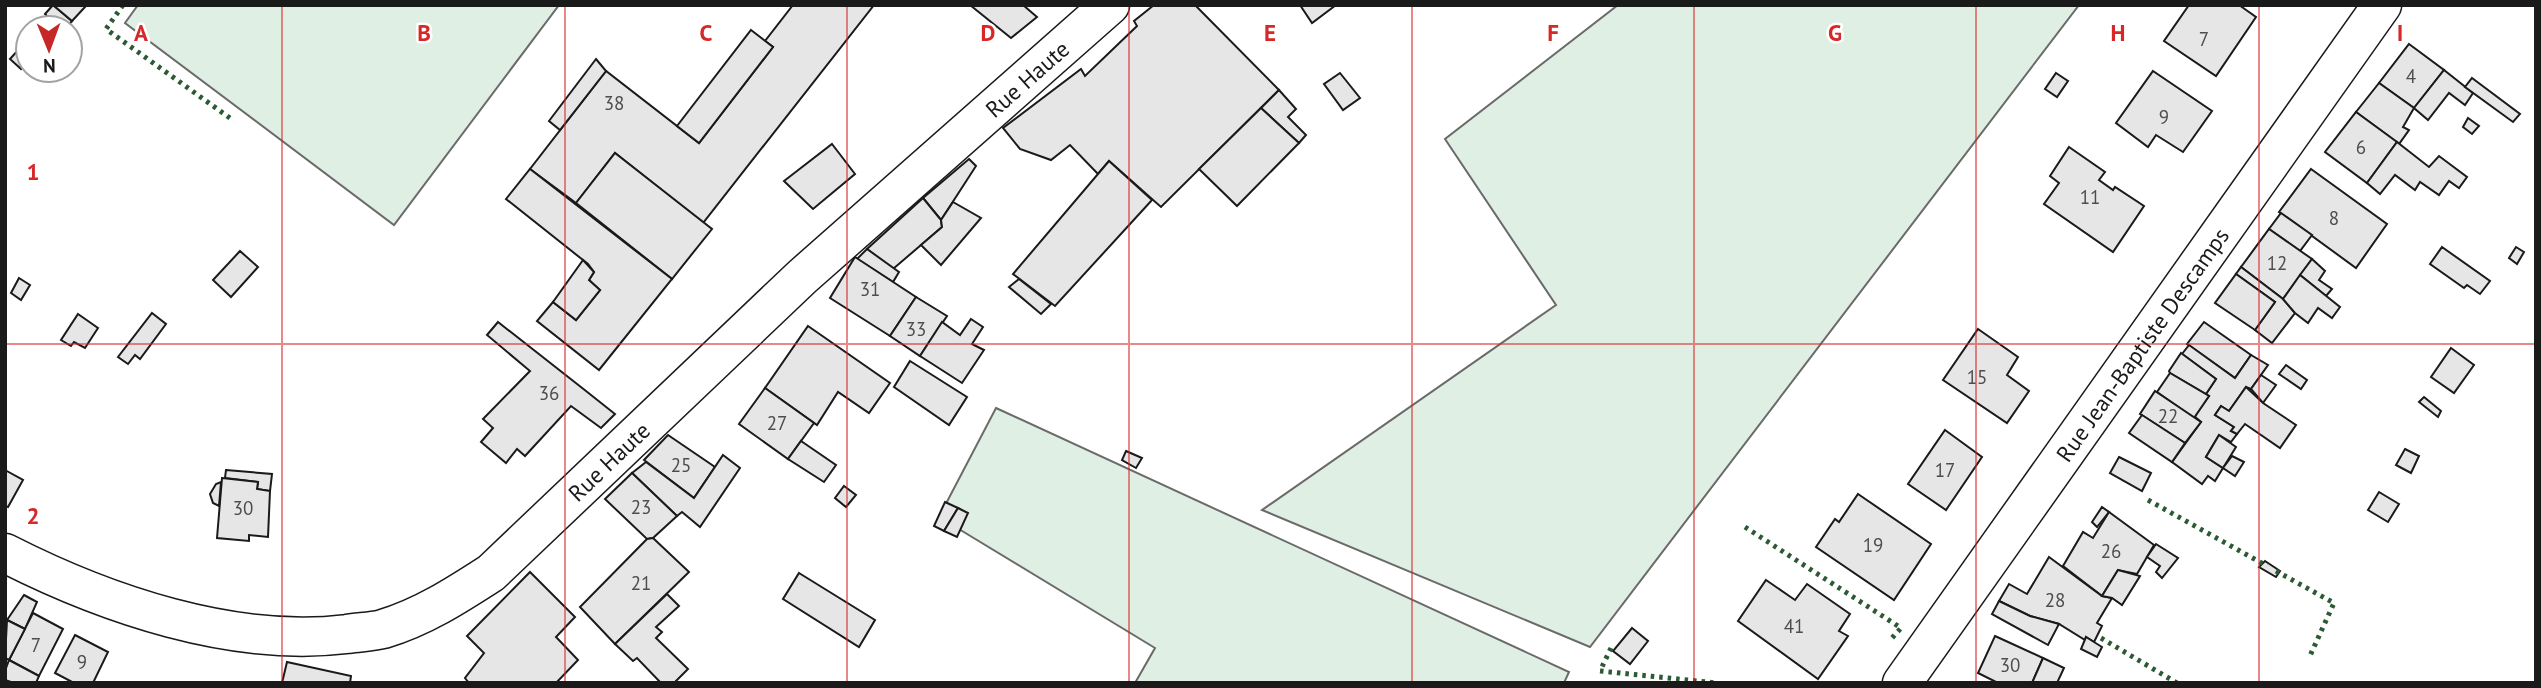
<svg xmlns="http://www.w3.org/2000/svg" width="2541" height="688" font-family="'PT Sans',sans-serif">
  <style>
    .green { fill: #e0efe3; stroke: #6a6a6a; stroke-width: 2 }
    .building { fill: #e6e6e6; stroke: #1a1a1a; stroke-width: 2 }
    .lines { fill: none; stroke-linecap: round; stroke-linejoin: round }
    .minor-casing { stroke: #1a1a1a; stroke-width: 41 }
    .minor { stroke: #fff; stroke-width: 38 }
    .hedge { stroke: #2b5a34; stroke-width: 5; stroke-dasharray: 3.5 5; stroke-linecap: butt }
    .grid { fill: none; stroke: #d62828; stroke-width: 2; stroke-opacity: 0.55 }
    .labels { text-anchor: middle; dominant-baseline: central; stroke-width: 5; stroke-linejoin: round; paint-order: stroke }
    .number-label { font-size: 19px; fill: #4d4d4d }
    .street-label { font-size: 23px; fill: #1a1a1a; stroke: #fff }
    .grid-label { font-size: 23px; text-anchor: middle; font-weight: bold; fill: #d62828; stroke: #fff; stroke-width: 5; stroke-linejoin: round; paint-order: stroke }
  </style>
  <rect width="100%" height="100%" fill="#fff"/>
  <g class="green">
    <path d="M138,5H559L394,225L125,23Z"/>
    <path d="M1618,5H2079L1590,647L1262,510L1556,305L1445,139Z"/>
    <path d="M996,408L1569,672L1564,683H1135L1155,648L939,517Z"/>
  </g>
  <g class="building">
    <path d="M53,5L72,21L66,28L60,25L58,28H38L48,17L45,14Z"/>
    <path d="M53,5H83L85,7L72,21Z"/>
    <path d="M793,5H874L703,223L615,153L576,203L530,169L606,71L699,143L773,47L765,41Z"/>
    <path d="M970,5H1023L1037,17L1011,38Z"/>
    <path d="M1154,5H1195L1279,90L1161,207L1109,161L1098,174L1070,145L1051,160L1020,149L1003,128L1081,69L1085,76L1137,26L1134,21Z"/>
    <path d="M1300,5H1336L1312,23Z"/>
    <path d="M2189,5H2239L2256,17L2216,76L2164,41Z"/>
    <path d="M751,30L773,47L699,143L677,126Z"/>
    <path d="M28,39V61L21,69L10,59Z"/>
    <path d="M2409,44L2444,70L2414,108L2379,83Z"/>
    <path d="M596,59L606,71L560,130L549,121Z"/>
    <path d="M2444,70L2473,93L2465,105L2449,93L2428,120L2414,108Z"/>
    <path d="M2153,71L2212,111L2183,152L2156,135L2148,147L2116,123Z"/>
    <path d="M1340,73L1360,98L1343,110L1324,84Z"/>
    <path d="M2056,73L2068,81L2057,97L2045,89Z"/>
    <path d="M2472,78L2520,114L2513,122L2465,87Z"/>
    <path d="M2379,83L2414,108L2403,127L2409,130L2399,144L2356,112Z"/>
    <path d="M1279,90L1296,109L1288,117L1306,135L1299,143L1261,108Z"/>
    <path d="M1261,108L1299,143L1237,206L1199,169Z"/>
    <path d="M2356,112L2397,142L2367,183L2325,152Z"/>
    <path d="M2468,118L2479,126L2472,134L2463,127Z"/>
    <path d="M2397,142L2429,167L2439,156L2467,177L2459,188L2449,181L2439,195L2420,182L2415,190L2395,175L2380,194L2367,183Z"/>
    <path d="M832,144L855,174L813,209L784,181Z"/>
    <path d="M2069,147L2105,172L2099,180L2113,190L2115,187L2144,206L2113,252L2044,204L2059,183L2050,176Z"/>
    <path d="M615,153L712,229L672,279L576,203Z"/>
    <path d="M969,159L976,166L941,220L923,198Z"/>
    <path d="M1109,161L1152,200L1055,306L1013,274Z"/>
    <path d="M530,169L672,279L599,370L537,321L553,302L576,320L600,290L589,280L594,272L588,264L506,199Z"/>
    <path d="M2311,169L2387,224L2356,268L2279,212Z"/>
    <path d="M923,198L941,220L942,227L893,269L867,249Z"/>
    <path d="M953,202L981,218L941,265L921,245L942,227L941,220Z"/>
    <path d="M2281,213L2312,235L2300,251L2269,229Z"/>
    <path d="M2269,229L2312,259L2283,299L2241,267Z"/>
    <path d="M2442,247L2490,281L2480,294L2467,285L2464,288L2430,264Z"/>
    <path d="M2516,247L2524,252L2517,264L2509,258Z"/>
    <path d="M867,249L899,272L893,282L857,259Z"/>
    <path d="M240,251L258,267L231,297L213,280Z"/>
    <path d="M855,257L916,297L890,336L830,298Z"/>
    <path d="M2312,259L2325,271L2319,280L2332,289L2326,296L2300,275Z"/>
    <path d="M583,260L594,272L589,280L600,290L576,320L553,302Z"/>
    <path d="M2241,267L2283,299L2295,313L2272,343L2255,330L2275,302L2236,274Z"/>
    <path d="M2236,274L2275,302L2255,330L2215,303Z"/>
    <path d="M2300,275L2340,307L2332,318L2318,308L2308,323L2295,313L2283,299Z"/>
    <path d="M19,278L30,285L21,300L11,293Z"/>
    <path d="M1019,279L1051,304L1041,314L1009,287Z"/>
    <path d="M916,297L947,316L920,356L890,336Z"/>
    <path d="M152,313L166,324L140,359L135,355L128,364L118,357Z"/>
    <path d="M78,314L98,328L85,348L74,342L71,346L61,340Z"/>
    <path d="M971,319L983,327L972,344L984,350L962,383L920,356L942,322L960,335Z"/>
    <path d="M498,322L586,391L615,414L601,428L571,406L525,456L517,449L506,463L481,442L493,428L483,419L530,371L487,335Z"/>
    <path d="M2204,322L2251,355L2235,378L2187,344Z"/>
    <path d="M808,326L890,383L869,413L838,392L817,425L765,388Z"/>
    <path d="M1978,329L2018,357L2007,375L2029,391L2007,423L1943,380Z"/>
    <path d="M2189,345L2235,378L2251,355L2268,365L2251,389L2246,387L2229,411L2221,406L2215,415L2234,427L2231,431L2237,434L2231,442L2219,435L2206,457L2223,468L2215,481L2208,476L2202,484L2172,462L2201,422L2194,416L2209,396L2206,394L2216,379L2182,354Z"/>
    <path d="M2451,348L2474,365L2454,393L2431,377Z"/>
    <path d="M2181,353L2216,379L2206,394L2170,373L2169,371Z"/>
    <path d="M910,361L967,397L949,425L894,387Z"/>
    <path d="M2286,365L2307,380L2301,389L2279,374Z"/>
    <path d="M2170,373L2209,396L2194,418L2157,392Z"/>
    <path d="M2261,375L2276,385L2263,403L2251,389Z"/>
    <path d="M2246,387L2263,403L2296,425L2280,448L2245,424L2237,434L2231,431L2234,427L2215,415L2221,406L2229,411Z"/>
    <path d="M765,388L814,423L788,459L739,424Z"/>
    <path d="M2155,391L2201,422L2185,443L2140,414Z"/>
    <path d="M2424,397L2441,411L2438,417L2419,402Z"/>
    <path d="M2142,415L2185,443L2172,462L2129,433Z"/>
    <path d="M1945,430L1982,457L1946,510L1908,484Z"/>
    <path d="M668,435L715,467L694,498L644,460Z"/>
    <path d="M2219,435L2236,447L2223,468L2206,457Z"/>
    <path d="M801,441L836,465L824,482L788,459Z"/>
    <path d="M2405,449L2419,456L2411,473L2396,465Z"/>
    <path d="M1126,451L1142,458L1136,468L1122,460Z"/>
    <path d="M723,455L740,468L700,527L682,512L677,516L632,473L646,462L694,498Z"/>
    <path d="M2232,456L2244,462L2235,476L2223,468Z"/>
    <path d="M2119,457L2151,473L2142,491L2110,473Z"/>
    <path d="M5,470L23,480L8,507L5,506Z"/>
    <path d="M226,470L272,474L270,491L257,489L258,482L225,478Z"/>
    <path d="M632,473L677,516L653,538L647,539L605,499Z"/>
    <path d="M222,478L258,482L257,489L270,491L268,537L249,535V541L217,538Z"/>
    <path d="M221,482L219,506L213,503L210,494L216,484Z"/>
    <path d="M844,486L856,495L846,507L835,498Z"/>
    <path d="M2379,492L2399,504L2388,522L2368,510Z"/>
    <path d="M1858,494L1931,544L1894,600L1816,547L1835,519L1839,522Z"/>
    <path d="M945,502L958,508L944,531L934,526Z"/>
    <path d="M2102,507L2109,512L2097,527L2092,522Z"/>
    <path d="M958,508L968,513L957,537L944,531Z"/>
    <path d="M2109,512L2154,545L2137,574L2118,570L2102,596L2063,566L2083,532L2093,538Z"/>
    <path d="M653,538L689,572L615,644L580,607L647,539Z"/>
    <path d="M2156,544L2178,558L2162,578L2156,572L2160,566L2147,557Z"/>
    <path d="M2049,557L2102,596L2112,598L2097,623L2102,626L2094,642L2086,637L2085,640L2059,624L2030,616L1999,601L2009,584L2027,594Z"/>
    <path d="M2265,561L2280,571L2276,577L2259,567Z"/>
    <path d="M2118,570L2140,576L2122,605L2112,598L2102,596Z"/>
    <path d="M530,572L575,617L556,637L578,660L556,683H469L465,678L484,653L467,636Z"/>
    <path d="M799,573L875,620L859,647L783,599Z"/>
    <path d="M1766,580L1795,600L1807,584L1850,614L1839,631L1848,636L1818,679L1738,621Z"/>
    <path d="M667,594L679,606L656,627L662,632L656,638L688,669L674,683H661L637,658L633,661L615,644Z"/>
    <path d="M24,595L37,602L25,629L7,620Z"/>
    <path d="M1999,601L2030,616L2059,624L2048,645L1992,614Z"/>
    <path d="M33,613L63,629L39,676L9,660Z"/>
    <path d="M7,620L25,629L9,660L5,658Z"/>
    <path d="M1632,628L1648,641L1630,664L1613,651Z"/>
    <path d="M75,635L108,652L93,683H74L55,673Z"/>
    <path d="M1995,636L2043,658L2032,683H1998L1978,673Z"/>
    <path d="M2086,637L2102,647L2097,657L2081,649Z"/>
    <path d="M2043,658L2064,668L2057,683H2032Z"/>
    <path d="M9,660L39,676L36,683H14L5,680V671Z"/>
    <path d="M287,662L351,676L350,683H282Z"/>
  </g>
  <g class="lines">
    <g class="minor-casing">
      <g id="minor">
        <path id="s1" d="M5,553C105,604 233,648 347,634C359,632 372,632 383,629C423,617 457,595 491,573L802,277L1110,5"/>
        <path id="s2" d="M1902,683L2382,5"/>
      </g>
    </g>
    <use href="#minor" class="minor"/>
    <g class="hedge">
      <path d="M123,5L106,29L234,121"/>
      <path d="M2148,500L2267,566"/>
      <path d="M1745,527L1901,628L1892,638"/>
      <path d="M2276,571L2334,603L2309,658"/>
      <path d="M2101,638L2177,683"/>
      <path d="M1611,648L1600,671L1717,683"/>
    </g>
  </g>
  <path class="grid" d="M282,5V683M565,5V683M847,5V683M1129,5V683M1412,5V683M1694,5V683M1976,5V683M2259,5V683M5,344H2536"/>
  <g class="labels">
    <g class="number-label">
      <text x="2204" y="39">7</text>
      <text x="2411" y="76">4</text>
      <text x="614" y="103">38</text>
      <text x="2164" y="117">9</text>
      <text x="2361" y="147">6</text>
      <text x="2090" y="197">11</text>
      <text x="2334" y="218">8</text>
      <text x="2277" y="263">12</text>
      <text x="870" y="289">31</text>
      <text x="916" y="329">33</text>
      <text x="1977" y="377">15</text>
      <text x="549" y="393">36</text>
      <text x="2168" y="416">22</text>
      <text x="777" y="423">27</text>
      <text x="681" y="465">25</text>
      <text x="1945" y="470">17</text>
      <text x="641" y="507">23</text>
      <text x="243" y="508">30</text>
      <text x="1873" y="545">19</text>
      <text x="2111" y="551">26</text>
      <text x="641" y="583">21</text>
      <text x="2055" y="600">28</text>
      <text x="1794" y="626">41</text>
      <text x="36" y="645">7</text>
      <text x="82" y="662">9</text>
      <text x="2010" y="665">30</text>
    </g>
    <g class="street-label">
      <text stroke="none"><textPath href="#s1" startOffset="1244">Rue Haute</textPath></text>
      <text stroke="none"><textPath href="#s2" startOffset="415">Rue Jean-Baptiste Descamps</textPath></text>
      <text stroke="none"><textPath href="#s1" startOffset="677">Rue Haute</textPath></text>
    </g>
  </g>
  <g class="grid-label">
    <text x="141" y="41">A</text>
    <text x="424" y="41">B</text>
    <text x="706" y="41">C</text>
    <text x="988" y="41">D</text>
    <text x="1270" y="41">E</text>
    <text x="1553" y="41">F</text>
    <text x="1835" y="41">G</text>
    <text x="2118" y="41">H</text>
    <text x="2400" y="41">I</text>
    <text x="33" y="180">1</text>
    <text x="33" y="524">2</text>
  </g>
  <rect width="2541" height="688" fill="none" stroke="#1a1a1a" stroke-width="14"/>
  <g transform="translate(49 49) rotate(179)"><circle r="33" fill="#ffffff" stroke="#a3a3a3" stroke-width="2"/>
  <path d="M0-5L12 26L0 18L-12 26Z" fill="#c62828"/>
  <text y="-10" font-size="19" font-weight="bold" text-anchor="middle" fill="#1a1a1a">N</text>
  </g>
</svg>
